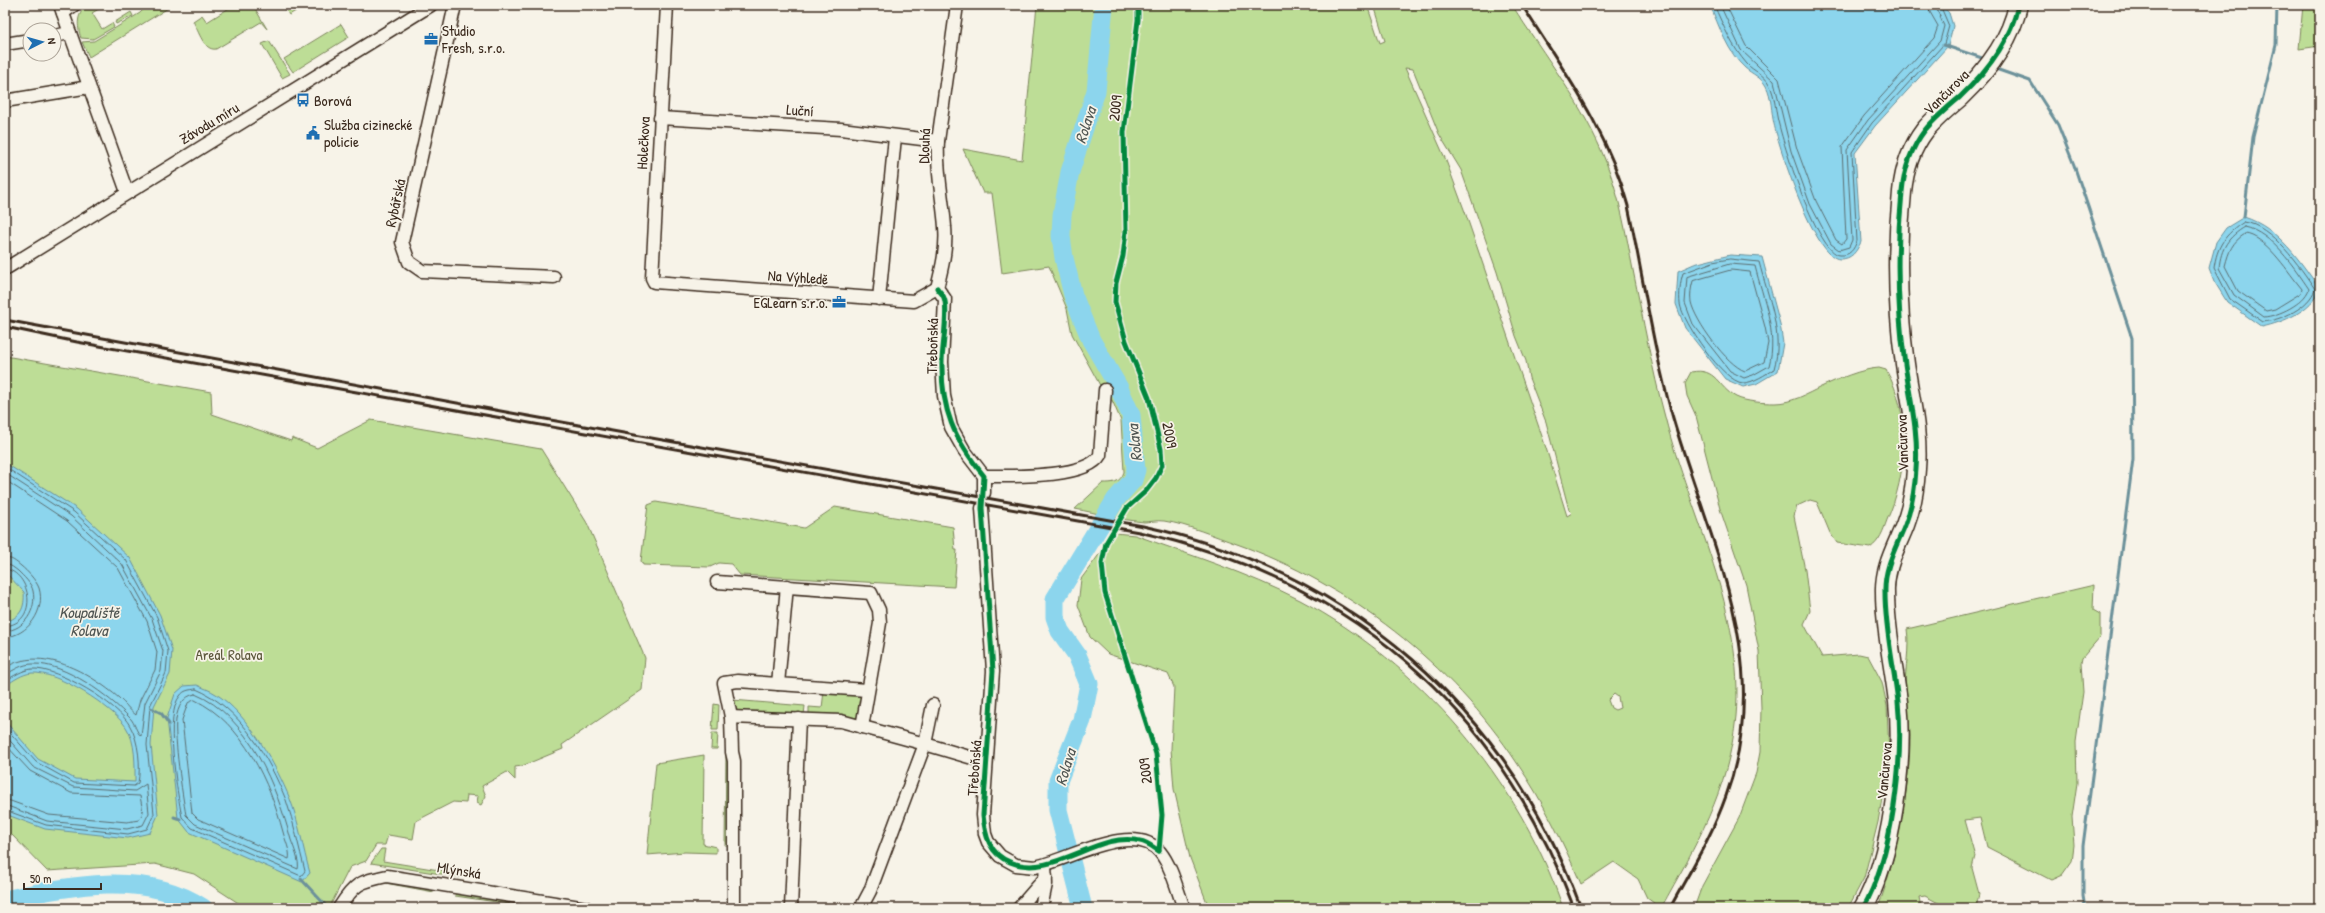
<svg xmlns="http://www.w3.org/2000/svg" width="2325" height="913" font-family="'Patrick Hand',sans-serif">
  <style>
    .green { fill: #bddd96; stroke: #7c845a; fill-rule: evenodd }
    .water { fill: #8cd5ed; stroke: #6c919a }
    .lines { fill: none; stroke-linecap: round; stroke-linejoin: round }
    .shore { stroke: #5b6e71; stroke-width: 1 }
    .stream { stroke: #6c919a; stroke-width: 3 }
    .river { stroke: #8cd5ed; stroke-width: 19 }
    .street-casing { stroke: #3b2a1e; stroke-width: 15 }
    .secondary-casing { stroke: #3b2a1e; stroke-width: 21 }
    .street { stroke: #f7f3e8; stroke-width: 12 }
    .secondary { stroke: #f7f3e8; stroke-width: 18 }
    .rail { stroke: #3b2a1e; stroke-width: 3 }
    .cycleway-casing { stroke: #f7f3e8; stroke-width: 8 }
    .cycleway { stroke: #00873e; stroke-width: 5 }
    .labels { text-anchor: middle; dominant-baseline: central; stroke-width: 3.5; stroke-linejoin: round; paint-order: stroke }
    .poi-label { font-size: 15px; fill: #3b2a1e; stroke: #f7f3e8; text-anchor: start }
    .street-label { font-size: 15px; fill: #3b2a1e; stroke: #f7f3e8 }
    .park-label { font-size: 15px; fill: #5c573c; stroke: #f7f3e8 }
    .water-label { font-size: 16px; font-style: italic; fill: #4f5552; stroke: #f7f3e8 }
  </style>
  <rect width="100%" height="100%" fill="#f7f3e8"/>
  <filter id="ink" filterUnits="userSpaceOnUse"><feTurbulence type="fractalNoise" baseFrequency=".025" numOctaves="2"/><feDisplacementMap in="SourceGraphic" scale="8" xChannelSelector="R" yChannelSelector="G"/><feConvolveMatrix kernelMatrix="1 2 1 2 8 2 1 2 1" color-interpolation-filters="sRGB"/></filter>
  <g filter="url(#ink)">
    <g class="green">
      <path d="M88,5H101L102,7L92,13L102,29L112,23L114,27L93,39L81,38C77,26 76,13 88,5Z"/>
      <path d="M148,5H173L89,57L82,42L94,41L140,13Z"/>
      <path d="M234,5H253L267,29L261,22L216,49C204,51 199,32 193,21L202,15L207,22Z"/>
      <path d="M283,5H306L289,15Z"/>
      <path d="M1037,5H1367L1380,43L1385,41L1374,5H1512C1544,55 1585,107 1606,162C1620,197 1626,234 1633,270C1643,319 1652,369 1665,417C1690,515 1745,612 1736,716C1729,790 1696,845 1661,908L1647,898L1638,879L1614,862L1581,884C1563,842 1543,801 1517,763C1452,664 1349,584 1237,544C1214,536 1189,525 1164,521C1157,520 1150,522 1144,522C1121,520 1097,513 1075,509L1103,483C1113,483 1120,483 1124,472L1121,421L1112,400H1108L1072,334L1067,309L1049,266L1002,273L992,193H983L963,149L1022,160ZM1405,68L1413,69L1439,134L1461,170L1497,272L1516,336L1526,361L1529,378L1546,422L1569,510L1572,513L1567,516L1546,448L1465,212L1445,158ZM1614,694L1618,697L1620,708L1615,710L1611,708L1608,700Z"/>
      <path d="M2303,5H2320V46L2299,49Z"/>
      <path d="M131,12L133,16L116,24L115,22Z"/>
      <path d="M341,24L349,37L293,72L284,59Z"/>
      <path d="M269,41L290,74L282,78L262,44Z"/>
      <path d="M5,356L211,392L212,414L291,441L292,438L317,448L371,420L541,449L587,523L645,658L642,690L562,745L563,749L522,766L515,767V780L507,772L482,786L486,796L481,805L477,803L478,796L467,795L466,803L453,802L416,821L413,839L388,835L385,845H376L366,861L350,867L329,908H246L194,874L155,864L47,871L12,835L5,833Z"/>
      <path d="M1879,368L1886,370C1912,414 1907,475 1887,520C1883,531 1880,541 1870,548L1837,543L1830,533L1817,502L1810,500L1797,506L1794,516L1805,570L1810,611L1804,624L1822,657L1859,654L1868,656L1882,682L1887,706L1889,757L1878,822L1864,878L1848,908H1694L1702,886L1739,818L1756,773L1760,752L1761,708L1759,651L1746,585L1720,509L1696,416L1687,396L1685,383L1691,372C1717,367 1717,387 1736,397C1746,402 1764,403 1775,403C1791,403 1807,394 1821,387C1838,379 1861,369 1879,368Z"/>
      <path d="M656,502L804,528L835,507L953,527L955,550H957L954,587L740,575L731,564L719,563L710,567L643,565L641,561L648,505Z"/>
      <path d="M1115,533L1135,535C1190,555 1247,573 1300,600C1420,664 1519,779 1563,908H1209L1190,858L1174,789L1171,749L1174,687L1168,674L1108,654L1090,637L1078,605L1081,579Z"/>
      <path d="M2094,585L2093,610L2100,614V637L2082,658L2081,663L2083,692L2076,742L2077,783L2072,817L2074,845L2072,861L2062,875L2051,880L1987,847L1980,818L1965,820L1975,856L1972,868L1979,894L1976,908H1948L1925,896L1919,897L1921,908H1878C1896,859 1908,797 1910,745C1911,725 1906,706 1905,687C1905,668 1910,649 1907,629Z"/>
      <path d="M824,691L860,695L861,699L857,720L809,716V707L822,708Z"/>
      <path d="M732,700L805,706L804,715L739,712L734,709Z"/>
      <path d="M714,704L719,705L718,730H712Z"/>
      <path d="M712,733H718L717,749H711Z"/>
      <path d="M726,754H729V845H725Z"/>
      <path d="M704,755L703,844L716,847V853L685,852L647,855L656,763Z"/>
      <path d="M381,849H385L383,861L464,874L460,877L371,863Z"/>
      <path d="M395,882L434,889V892L385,883Z"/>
      <path d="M456,891L488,896L510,904L455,896Z"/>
    </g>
    <g class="water">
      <path d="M1710,5H1942L1949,13L1953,26L1948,46L1875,126L1855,153L1861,242C1856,252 1852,259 1840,259C1815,259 1779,147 1774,124C1771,112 1772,97 1766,86C1761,77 1752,74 1745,68C1728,53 1719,26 1710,5Z"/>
      <path d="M2244,217C2279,228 2299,260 2320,289C2311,311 2284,322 2262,327L2227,302L2214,281L2209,268L2216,242L2226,228Z"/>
      <path d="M1730,255L1762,257L1780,324L1783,343L1778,371L1756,384L1743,387L1725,379L1685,328L1676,304L1678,271L1694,264Z"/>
      <path d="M5,463L77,509L130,558L160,615L172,650L170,674L154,706L151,745L158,815L150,833L128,838L45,829L5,814V721L38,759L75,779L135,782C135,765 136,742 126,727C113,707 57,671 32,673C22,674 14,680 5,686V622C21,617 25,608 24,592L5,572Z"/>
      <path d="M197,685C203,688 210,690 216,694C248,714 276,765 290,799C299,822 303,849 310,873L302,882L189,832L178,818L167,718L175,694L184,686Z"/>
    </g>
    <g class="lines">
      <g class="shore">
        <path d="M1714,5C1723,25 1732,47 1747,64C1753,71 1764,74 1769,84C1776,97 1775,112 1779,125C1784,146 1818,254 1840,255C1850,256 1854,249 1857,241L1852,152L1872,123L1944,44L1949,26L1940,5"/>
        <path d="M1720,5L1741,50L1774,81L1791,151L1810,204L1831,244L1839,250L1849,247L1852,240L1847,150L1868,120L1940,41L1944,26L1935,5"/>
        <path d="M1726,5L1746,46L1779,79L1797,149L1816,201L1836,240L1842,244L1846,239L1842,147L1864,116L1934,38L1938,26L1930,12L1929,5"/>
        <path d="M2244,222C2272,225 2300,267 2315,289C2309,308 2281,320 2263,322L2230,299L2214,268C2217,246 2225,234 2244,222Z"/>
        <path d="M2245,227C2272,233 2294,267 2309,289C2304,304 2278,316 2264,317L2234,295L2219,268C2221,248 2228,237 2245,227Z"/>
        <path d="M2245,234C2264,235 2287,270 2298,284L2302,289L2301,293L2275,309L2266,311L2238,291L2225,266C2229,251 2232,242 2245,234Z"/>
        <path d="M1730,259L1759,262C1768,297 1784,333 1774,369C1766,374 1753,383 1743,383C1723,382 1683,322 1680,304C1679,295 1680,282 1683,273L1713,262Z"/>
        <path d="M1730,264L1755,266C1763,299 1778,332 1769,366L1753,375L1744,378L1730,371L1693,324L1685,303L1687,277Z"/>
        <path d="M1731,270L1750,272L1765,327L1768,343L1764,362L1745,371C1727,365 1695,321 1691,302C1690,296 1691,287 1693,281Z"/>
        <path d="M5,467L74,512L126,560L157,617L168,651L166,673L150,706L147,745L154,814L147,829L128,834L46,825L5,810"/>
        <path d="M5,473L71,516L122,564L152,619L163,651L161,671L145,703L141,736C136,732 135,723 130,718C109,696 66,663 33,664C22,664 14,670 5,675"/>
        <path d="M5,480L67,521L118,568L147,621L157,652L155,670L140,700L136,715C130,711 125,703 119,698C90,673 41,644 5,668"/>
        <path d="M5,558C12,558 16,562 21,566C27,571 36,580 39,588C46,610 28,636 5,637"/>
        <path d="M5,564C11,565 14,568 18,571C23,576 32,584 33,591C37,609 25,630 5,631"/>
        <path d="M5,569C31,572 40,623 5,626"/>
        <path d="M5,681C14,676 22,670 32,669C57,667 119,704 130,726C139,741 141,767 138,783L134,786L74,783L36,762L5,727"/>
        <path d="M196,689C240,707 269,758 286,800C294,823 299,848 305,871L301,876L192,828L182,817C177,793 164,713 180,696C184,690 189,690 196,689Z"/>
        <path d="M195,694C249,716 277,788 291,840C294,848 300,862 298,869L195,824L186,815C182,794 174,739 176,719C178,707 183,696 195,694Z"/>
        <path d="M195,700C243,723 270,783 283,832C285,840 291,852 289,859L198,819L192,813L182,720L188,703Z"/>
        <path d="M5,735L33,767L73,787L135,791L146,784L149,813L143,825L127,829L47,821L5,805"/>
        <path d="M5,744L30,771L71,793L140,796L143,812L139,820L127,822L49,815L5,799"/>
      </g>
      <g class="stream">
        <path d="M1943,45L1985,59"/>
        <path d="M1993,68L2030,81L2058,125L2074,165L2132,338L2133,459L2083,846V896L2085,908"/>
        <path d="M2244,217L2253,137L2276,45L2277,5"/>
        <path d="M151,708L161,713L169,724"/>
        <path d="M174,817L180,819"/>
        <path d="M301,879L328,908"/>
      </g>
      <g class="river">
        <path d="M5,900C68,885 146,870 203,908"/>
        <path d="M1083,908L1058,810V781L1082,720L1089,684L1077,655L1060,631L1055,617V599L1116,499L1133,480L1136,470L1131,415L1119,388L1091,340L1073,295L1064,258L1061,236L1062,215L1070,172L1096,91L1104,5"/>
      </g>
      <g class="street-casing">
        <g id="street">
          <path d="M60,5L127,192"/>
          <path d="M455,5L402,242L409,262L422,271L554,277"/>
          <path d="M667,5L652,278L654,282L914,301L937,288"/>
          <path d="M63,13L74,5"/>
          <path d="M54,36L70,33"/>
          <path d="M5,44L30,40"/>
          <path d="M5,101L89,87"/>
          <path d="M660,118L841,129L938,141"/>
          <path d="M5,269L431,5"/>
          <path d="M937,288C942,268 947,248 945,227C943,199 936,170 938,141L957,5"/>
          <path d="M937,288L945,299L942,362L944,396L951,427L964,450L984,476V493"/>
          <path d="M879,299L895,137"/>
          <path d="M984,476C1009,476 1087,479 1100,455L1105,390"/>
          <path d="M982,508L993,671L983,815L985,834L988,842L1000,856L1016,865L1035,867C1066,861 1134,820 1160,852C1172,867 1177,890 1184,908"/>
          <path d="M717,582L871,593L879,610L880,623L862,727"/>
          <path d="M787,586L778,684L867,690"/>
          <path d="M731,717L724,683L738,681L778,684"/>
          <path d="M339,908C355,883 359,882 387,876L586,908"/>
          <path d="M734,908V761L732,752L731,717L841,721L925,744L933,705"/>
          <path d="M791,908L799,719"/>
          <path d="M861,908L870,891L925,744L986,762"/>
          <path d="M1019,908L1046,877"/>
          <path d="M1041,908L1046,884L1045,865"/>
        </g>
      </g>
      <g class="secondary-casing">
        <path id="secondary" d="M1863,908C1892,859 1904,759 1898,702C1894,666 1885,630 1885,593C1884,567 1896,548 1905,525C1912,507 1915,487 1916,469C1919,433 1910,399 1905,364C1897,308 1896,249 1902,192C1904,170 1912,147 1925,130C1935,118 1948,107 1960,97C1985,73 2011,40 2018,5"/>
      </g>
      <use href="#street" class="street"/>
      <use href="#secondary" class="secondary"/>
      <g class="rail">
        <path d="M1522,5C1563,70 1608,130 1628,206C1643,276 1653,349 1673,418C1710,545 1775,662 1726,796C1712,836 1690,871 1670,908"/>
        <path d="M5,320L506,412L1143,526C1350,571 1508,709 1581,908"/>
        <path d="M5,327L77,342L1139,532C1349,580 1498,705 1574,908"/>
      </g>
      <g class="cycleway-casing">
        <g id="cycleway">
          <path d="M1138,5V20L1124,132L1126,231L1123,256L1116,283L1115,302L1126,341L1149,398L1161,449L1162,465L1156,478L1146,491L1127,508L1106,543L1102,563L1105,593L1156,754L1162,815L1159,851"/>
          <path d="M937,288C939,291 943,294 944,298C949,309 942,348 942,362C941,410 954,439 984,476L982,508L993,671L983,815C985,835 989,854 1010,862C1053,880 1098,830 1140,841C1147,842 1153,847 1159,851"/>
          <path d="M1863,908C1892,859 1904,759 1898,702C1894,666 1885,630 1885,593C1884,567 1896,548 1905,525C1912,507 1915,487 1916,469C1919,433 1910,399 1905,364C1897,308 1896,249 1902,192C1904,170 1912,147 1925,130C1935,118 1948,107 1960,97C1985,73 2011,40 2018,5"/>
        </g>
      </g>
      <use href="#cycleway" class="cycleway"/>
    </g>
  </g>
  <defs>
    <g id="office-bare" transform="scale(1.08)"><path d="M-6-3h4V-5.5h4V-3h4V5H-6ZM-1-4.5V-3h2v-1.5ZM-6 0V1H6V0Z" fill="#1f6fb2" stroke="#f7f3e8" stroke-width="2.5" paint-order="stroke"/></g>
    <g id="bus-bare" transform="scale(1.08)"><path d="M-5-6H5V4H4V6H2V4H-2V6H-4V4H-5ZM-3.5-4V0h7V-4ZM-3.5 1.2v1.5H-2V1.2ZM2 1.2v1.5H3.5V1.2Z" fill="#1f6fb2" stroke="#f7f3e8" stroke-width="2.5" paint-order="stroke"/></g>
    <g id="civic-bare" transform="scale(1.08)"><path d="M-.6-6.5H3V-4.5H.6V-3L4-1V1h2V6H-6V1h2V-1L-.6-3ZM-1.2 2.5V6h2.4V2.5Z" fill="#1f6fb2" stroke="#f7f3e8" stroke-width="2.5" paint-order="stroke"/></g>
  </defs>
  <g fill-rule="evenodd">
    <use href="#office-bare" x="431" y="39"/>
    <use href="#bus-bare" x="303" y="100"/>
    <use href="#civic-bare" x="313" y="133"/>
    <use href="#office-bare" x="839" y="302"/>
  </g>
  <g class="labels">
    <g class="poi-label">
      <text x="442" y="30">Studio<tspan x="442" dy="17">Fresh, s.r.o.</tspan></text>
      <text x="314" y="100">Borová</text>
      <text x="324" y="124">Služba cizinecké<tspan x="324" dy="17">policie</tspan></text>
      <text x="828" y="302" text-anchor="end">EGLearn s.r.o.</text>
    </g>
    <g class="street-label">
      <text transform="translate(1946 92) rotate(-45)">Vančurova</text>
      <text transform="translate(1115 108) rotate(-83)">2009</text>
      <text transform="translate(800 110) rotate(4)">Luční</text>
      <text transform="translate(209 123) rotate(-31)">Závodu míru</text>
      <text transform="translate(643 143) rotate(-87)">Holečkova</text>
      <text transform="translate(924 146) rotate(-88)">Dlouhá</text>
      <text transform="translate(395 203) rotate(-78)">Rybářská</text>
      <text transform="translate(798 277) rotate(4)">Na Výhledě</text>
      <text transform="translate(932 346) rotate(-89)">Třeboňská</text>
      <text transform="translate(1170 435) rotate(80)">2009</text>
      <text transform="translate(1902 443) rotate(-92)">Vančurova</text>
      <text transform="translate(974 768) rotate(-86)">Třeboňská</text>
      <text transform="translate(1145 771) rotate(-97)">2009</text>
      <text transform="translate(1884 771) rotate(-85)">Vančurova</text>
      <text transform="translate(459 870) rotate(9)">Mlýnská</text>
    </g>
    <g class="park-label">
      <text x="229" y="654">Areál Rolava</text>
    </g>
    <g class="water-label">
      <text transform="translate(1085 125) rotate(-72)">Rolava</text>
      <text transform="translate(1134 443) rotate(-96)">Rolava</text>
      <text x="89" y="612">Koupaliště<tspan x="89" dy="18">Rolava</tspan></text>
      <text transform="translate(1065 767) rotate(-73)">Rolava</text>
    </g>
  </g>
  <rect width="2325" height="913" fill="none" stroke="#f7f3e8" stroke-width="20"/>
  <rect x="10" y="10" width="2305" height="893" fill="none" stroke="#3b2a1e" stroke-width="1.5" filter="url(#ink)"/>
  <g transform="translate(42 42) rotate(84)"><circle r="19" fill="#f7f3e8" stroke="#aca397"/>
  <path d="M0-3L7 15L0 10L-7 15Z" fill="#1f6fb2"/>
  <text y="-6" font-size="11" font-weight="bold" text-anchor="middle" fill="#3b2a1e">N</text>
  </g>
  <path d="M24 883v6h77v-6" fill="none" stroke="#3b2a1e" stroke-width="2"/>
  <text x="30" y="883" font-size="12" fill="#3b2a1e" stroke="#f7f3e8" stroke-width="3" paint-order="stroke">50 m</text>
</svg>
